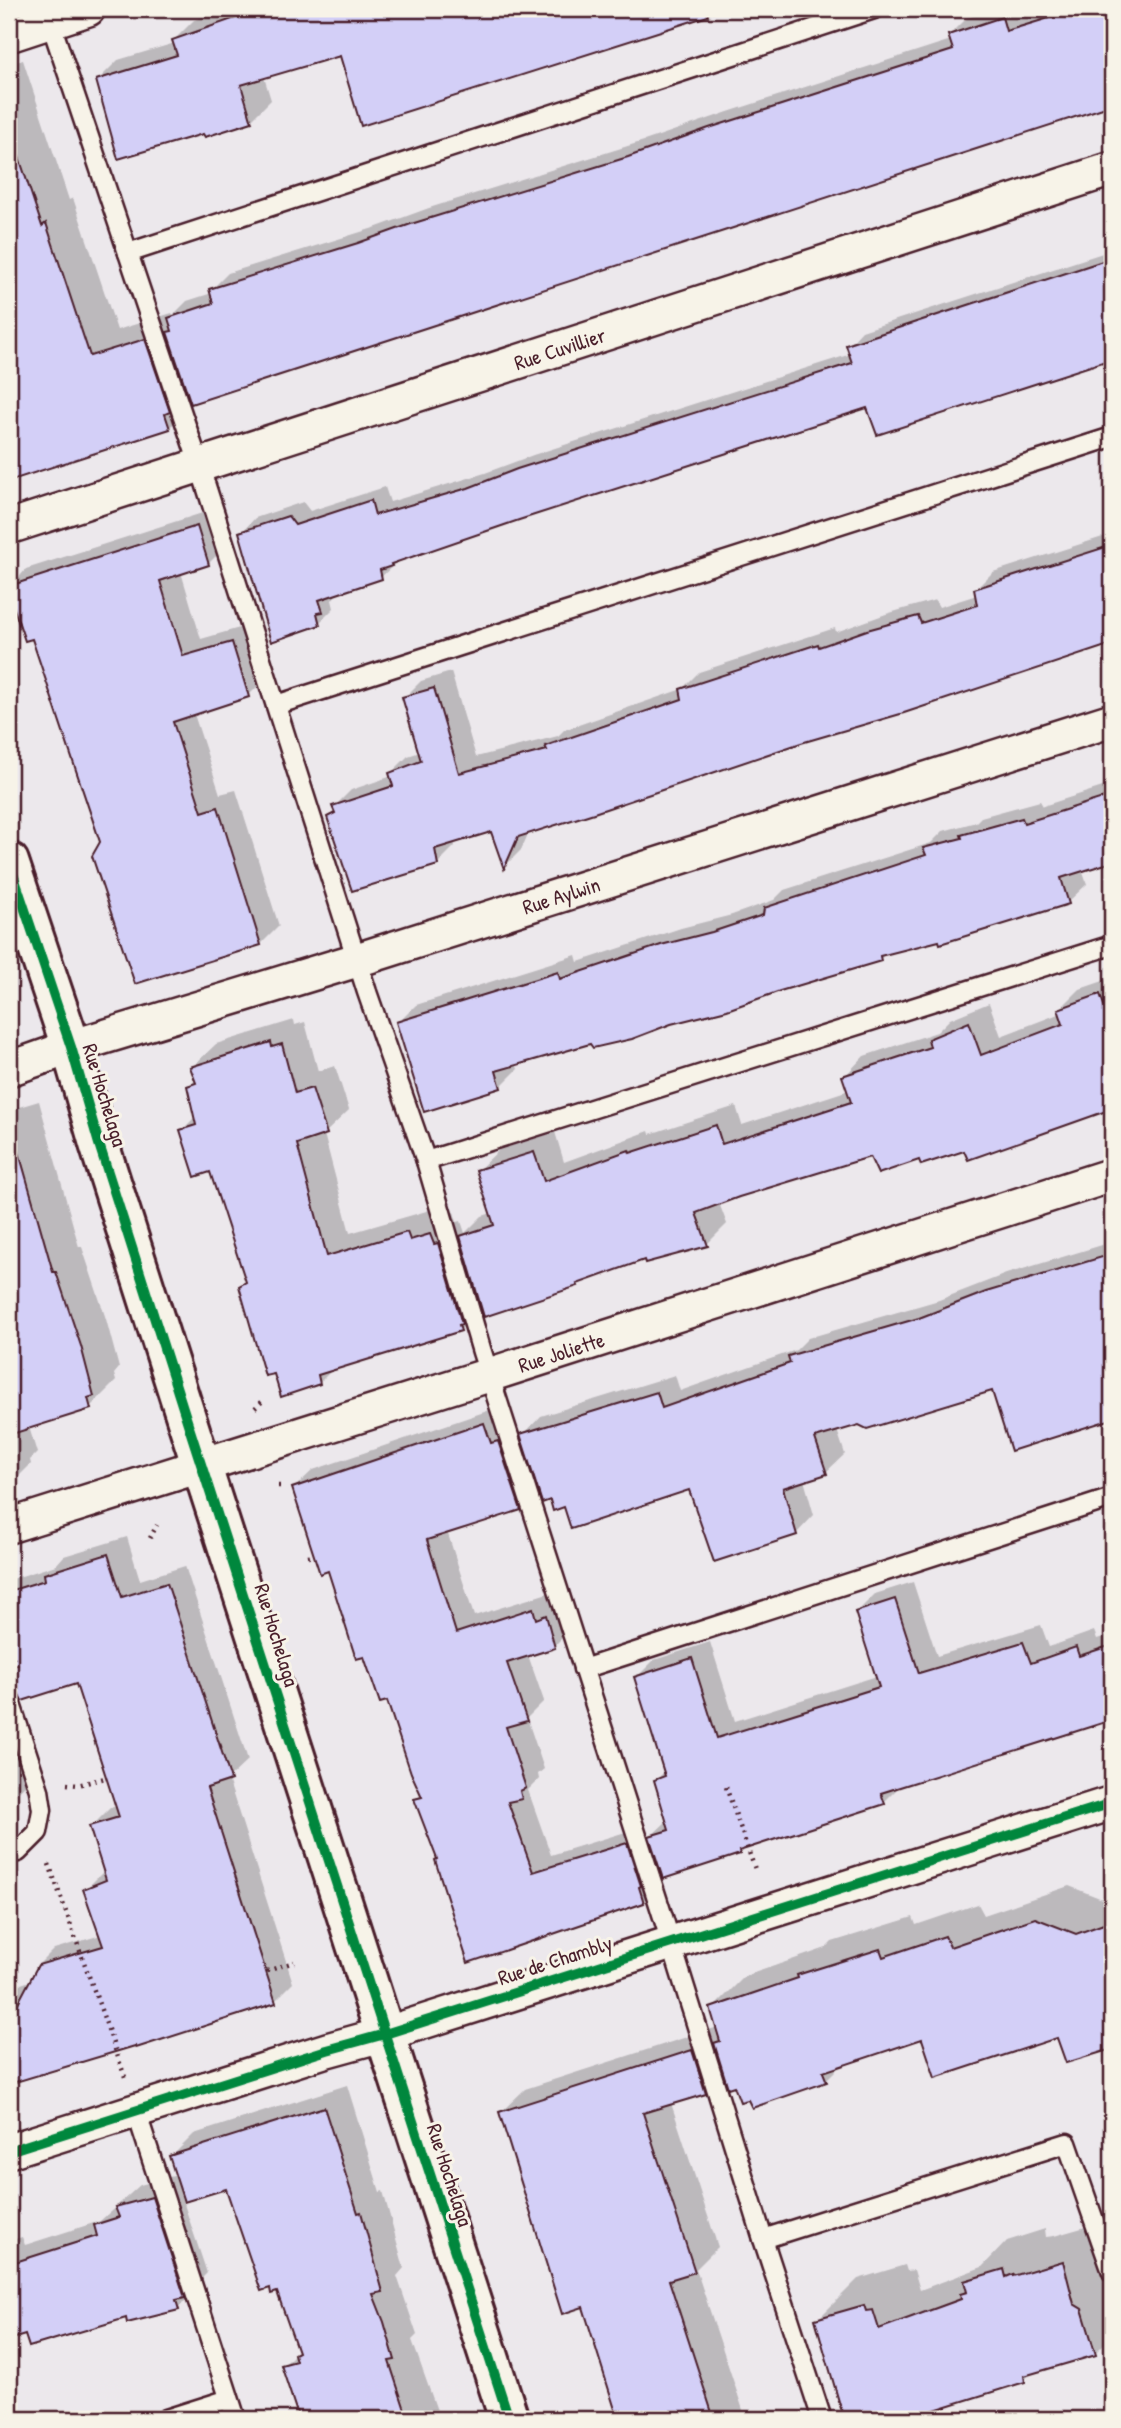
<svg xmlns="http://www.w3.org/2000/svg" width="1121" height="2428" font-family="'Patrick Hand',sans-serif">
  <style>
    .shadow { fill: #0003 }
    .building { fill: #d3cff7; stroke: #4a1f2b; stroke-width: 2 }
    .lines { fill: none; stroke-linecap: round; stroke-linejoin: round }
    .service-casing { stroke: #4a1f2b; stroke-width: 23 }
    .minor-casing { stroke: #4a1f2b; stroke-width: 38 }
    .tertiary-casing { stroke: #4a1f2b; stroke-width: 44 }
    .path { stroke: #4a1f2b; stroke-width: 4.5; stroke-dasharray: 2 5; stroke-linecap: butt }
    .service { stroke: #f7f3e8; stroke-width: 18 }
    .minor { stroke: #f7f3e8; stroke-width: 33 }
    .tertiary { stroke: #f7f3e8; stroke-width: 38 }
    .cycleway-casing { stroke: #f7f3e8; stroke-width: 15 }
    .cycleway { stroke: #00873e; stroke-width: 10 }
    .labels { text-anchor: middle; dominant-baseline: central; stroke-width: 6; stroke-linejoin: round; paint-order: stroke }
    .street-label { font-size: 21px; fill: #4a1f2b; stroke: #f7f3e8 }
  </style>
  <rect width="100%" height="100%" fill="#ece8ec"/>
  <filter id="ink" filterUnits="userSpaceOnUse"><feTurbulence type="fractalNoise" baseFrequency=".0143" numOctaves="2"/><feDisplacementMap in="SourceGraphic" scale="14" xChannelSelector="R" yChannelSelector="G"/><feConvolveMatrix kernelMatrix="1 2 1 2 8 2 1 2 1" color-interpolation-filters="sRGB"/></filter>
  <g filter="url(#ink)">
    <g class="shadow">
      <path d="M226,9H724L362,124L341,53L264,77L271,100L251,120L98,80L118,60L175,43L174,40L194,20Z"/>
      <path d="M994,9H1021L1024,15L1044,9H1112V102L196,401L169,428L9,480V64L23,60L69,200L73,198L117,330L172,313L173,315L187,301L212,293L211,290L228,273L377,227L429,208L647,140L728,112L951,40L950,35L967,18Z"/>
      <path d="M1112,250V357L878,433L868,406L395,560L396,563L381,577L335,592L336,595L332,600L334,608L319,623L241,533L255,518L303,502L310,511L385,487L390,502L485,473L533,455L851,354L848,346L862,331Z"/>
      <path d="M215,509L226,546L208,564L181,572L201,639L250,625L267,677L248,696L194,714L220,794L236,790L279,926L261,944L102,842L34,637L26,639L9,589L26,569Z"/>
      <path d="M1112,534V642L901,712L800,741L529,832L521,850L505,866L492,830L454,841L455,846L438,863L329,817L336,811L334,807L351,790L392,776L391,773L408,756L420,752L404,698L421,681L451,672L476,757L558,736L564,730L682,689L699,672L835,628L836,632L886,614L935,600L939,607L977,595L976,589L993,572Z"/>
      <path d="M1112,784V860L1082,870L1087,884L1068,902L887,952L880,959L516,1063L518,1069L500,1087L398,1023L416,1005L576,955L578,962L681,928L732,915L774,900L784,890L931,843L943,831L976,822L981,817L1040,801L1043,806Z"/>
      <path d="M1112,978V1108L969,1157L966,1148L920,1158L871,1154L719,1203L727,1224L707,1244L646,1257L582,1280L577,1285L483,1307L460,1330L333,1369L319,1383L247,1281L211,1170L182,1130L196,1116L189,1087L196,1079L192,1067L216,1044L294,1020L295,1025L305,1022L318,1071L335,1066L349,1110L324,1134L350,1233L430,1210L433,1218L454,1212L457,1222L461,1221L465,1233L482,1216L492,1213L478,1170L499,1150L555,1132L564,1162L649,1131L650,1134L736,1106L742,1125L849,1090L844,1077L864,1056L937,1032L950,1019L989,1003L1001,1036L1061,1013L1060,1009L1080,989Z"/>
      <path d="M39,1101L79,1247H82L106,1319L119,1368L114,1374L116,1381L90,1407L29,1427L37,1453L30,1460L31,1464L14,1481L9,1482V1110Z"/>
      <path d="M1112,1242V1347L1099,1351L1112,1395V1406L1096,1422L993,1389L837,1430L845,1454L826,1472L804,1480L814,1515L796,1534L690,1488L565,1505L551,1498L539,1488L520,1508L447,1531L474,1616L551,1592L572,1628L554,1646L528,1655L544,1701L527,1718L544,1769L538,1774L539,1779L528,1790L551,1855L645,1826L649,1838L668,1820L656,1780L665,1771L636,1678L654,1660L710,1642L735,1721L877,1676L857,1612L875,1594L913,1582L937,1656L1041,1625L1049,1647L1094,1631L1097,1639L1112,1634V1719L902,1784L884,1802L744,1847L739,1853L660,1864L656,1868L661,1883L643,1901L438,1859L416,1800L422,1794L388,1699L365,1655L294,1488L313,1470L502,1406L509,1426L516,1424L521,1437L541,1416L675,1375L680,1391L796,1350L808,1338L939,1300L1006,1274Z"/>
      <path d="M127,1537L140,1580L185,1566L248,1760L228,1779L293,1983L275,2001L9,2082V1988L39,1978L36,1967L54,1949L101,1935L85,1890L104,1871L91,1827L110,1808L117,1806L77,1682L20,1700L41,1770L9,1800V1580L56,1565L64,1556Z"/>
      <path d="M1069,1886L1110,1902L1112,1901V2047L1068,2061L1059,2036L923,2037L842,2064L826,2080L736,2084L725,2073L705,2093L671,2103L718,2247L696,2269L746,2419H619L584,2305L501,2112L525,2089L718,2027L712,2009L745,1976L826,1948L832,1942L913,1917L916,1925L978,1904L984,1915Z"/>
      <path d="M347,2085L380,2192L383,2191L404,2268L397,2276L417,2335L412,2340L440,2419H301L283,2366L299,2350L278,2290L227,2187L183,2201L207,2273L200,2280L201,2285L178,2308L26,2332L9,2338V2241L22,2237L25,2245L100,2221L140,2185L177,2175L171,2157L194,2134Z"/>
      <path d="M1103,2222L1112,2254V2336L1095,2353L1033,2372L1024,2380L918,2413L912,2419H846L817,2320L858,2279L905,2265L907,2271L914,2270L920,2290L982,2267L1007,2241L1045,2229L1046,2237L1054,2236Z"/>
    </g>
    <g class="building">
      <path d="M261,9H707L708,16L361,126L340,56L241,85L252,122L205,137L203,134L118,159L96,80L177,55L172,40Z"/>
      <path d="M1079,9H1112V105L191,404L167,332L172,331L168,318L213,303L209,289L358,243L411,224L628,157L709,128L953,50L948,35L1002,17L1006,31Z"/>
      <path d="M15,145L42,226L46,223L90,356L145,339L170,412L165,414L170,429L9,481V146Z"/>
      <path d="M1112,258V359L877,435L867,408L519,520L391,564L392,566L380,570L382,579L319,600L323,612L317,613L320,625L271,642L239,532L288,516L295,525L371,500L375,515L468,488L517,469L852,363L846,345Z"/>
      <path d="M197,526L209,565L160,581L183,656L232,642L249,697L173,722L202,812L218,807L261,945L135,984L92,856L100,842L32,639L25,641L9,594V586Z"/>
      <path d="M1112,545V644L904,713L801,743L594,813L518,837L504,869L491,832L435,849L438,865L352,891L327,817L335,813L332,806L393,786L389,773L421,761L402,697L434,688L459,773L547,750L545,746L682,699L680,689L818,644L819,647L867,630L918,616L921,623L977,605L974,589Z"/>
      <path d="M1112,795V862L1061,878L1069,904L940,944L939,941L880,956L881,961L780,991L727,1010L671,1024L632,1039L593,1048L590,1044L496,1071L501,1088L424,1112L396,1022L558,972L560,979L661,945L712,932L763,915L764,908L926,855L923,848L962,838L961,835L1022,818L1024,823Z"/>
      <path d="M1100,994L1104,1005L1112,1003V1109L968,1160L964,1151L921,1165L919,1160L878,1174L870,1157L739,1197L696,1213L708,1246L645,1263L644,1260L577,1284L578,1286L484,1317L460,1236L494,1225L476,1170L534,1152L544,1181L629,1150L630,1153L716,1125L722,1144L851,1102L842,1076L930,1047L928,1039L969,1022L981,1055L1063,1024L1058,1009Z"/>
      <path d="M271,1042L272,1047L282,1044L295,1093L312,1088L327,1134L297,1144L327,1256L407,1232L410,1240L430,1234L434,1244L438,1243L462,1324L459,1325L461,1331L318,1375L320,1384L281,1397L274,1374L265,1376L239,1286L246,1282L210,1172L195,1177L180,1130L196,1125L187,1086L196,1083L190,1067Z"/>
      <path d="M18,1149L53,1272H56L81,1346L94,1396L88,1398L91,1409L9,1435V1151Z"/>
      <path d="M1112,1254V1419L1011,1451L992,1391L867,1429L859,1425L815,1438L827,1474L783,1488L797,1535L714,1562L689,1490L571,1529L564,1507L553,1511L550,1500L542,1503L520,1434L657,1392L662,1408L790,1363L788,1356L919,1318L986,1292Z"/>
      <path d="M484,1423L491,1443L498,1441L521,1510L427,1540L456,1633L533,1608L536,1619L546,1615L555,1648L507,1663L527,1721L506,1727L526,1788L520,1791L522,1799L508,1802L533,1872L627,1843L641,1886L639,1887L644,1903L468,1963L435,1860L437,1859L414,1799L422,1797L411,1773L387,1701L380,1703L364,1657L356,1659L328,1571L320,1574L292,1488Z"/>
      <path d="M108,1554L122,1597L167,1583L231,1780L207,1788L276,2003L136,2048L135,2046L9,2084V2020L38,1965L103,1946L83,1889L106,1880L89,1826L119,1817L76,1684L22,1701L17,1690L9,1687V1591L45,1580L44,1574Z"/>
      <path d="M895,1599L919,1673L1023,1642L1031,1663L1076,1647L1079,1656L1112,1645V1720L881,1793L885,1804L739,1851L740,1854L663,1879L649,1836L669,1830L654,1780L665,1776L634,1677L692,1658L717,1738L879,1687L855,1612Z"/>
      <path d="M1035,1918L1076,1934L1112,1921V2049L1066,2063L1057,2038L935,2078L922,2039L823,2072L827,2082L752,2108L748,2100L740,2102L734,2086L728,2088L714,2043L720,2041L710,2008L798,1978L797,1975L880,1949L883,1957L945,1936L950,1947Z"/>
      <path d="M692,2050L706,2094L643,2113L695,2272L669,2280L714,2419H618L583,2307L562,2314L499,2112Z"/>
      <path d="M324,2107L358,2213L361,2212L383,2292L373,2294L384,2322L395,2360L389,2361L408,2419H299L281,2365L296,2361L294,2354L298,2352L277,2292L271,2294L270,2288L261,2291L226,2189L184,2202L169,2156Z"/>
      <path d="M152,2197L185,2298L176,2300L179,2310L127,2323L126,2318L29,2347L25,2335L9,2340V2264L97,2236L94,2225L119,2217L115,2207Z"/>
      <path d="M1063,2261L1074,2304L1082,2309L1096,2355L1024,2376L1025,2382L905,2419H844L815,2319L864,2305L866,2311L873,2310L879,2329L961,2299L960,2294L967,2292L964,2281L1004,2269L1006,2277L1013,2274V2276Z"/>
    </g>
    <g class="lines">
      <g class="service-casing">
        <g id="service">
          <path d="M48,15L199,464L367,992L426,1161L482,1352L663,1917L763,2239L822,2419"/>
          <path d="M128,253L874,9"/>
          <path d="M276,705L1112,437"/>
          <path d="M426,1161L1112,945"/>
          <path d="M583,1669L1112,1498"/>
          <path d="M9,1698L39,1790L42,1810L38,1832L18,1852L9,1854"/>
          <path d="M136,2111L236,2419"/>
          <path d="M763,2239L1067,2143L1112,2272"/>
          <path d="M166,2419L229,2399"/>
        </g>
      </g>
      <g class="minor-casing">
        <g id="minor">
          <path d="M9,35L88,9"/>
          <path id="s1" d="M9,527L1112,169"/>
          <path id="s2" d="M9,1069L71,1047L357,960L1112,720"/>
          <path id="s3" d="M9,1526L489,1375L1112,1175"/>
          <path d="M9,2151L327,2050L385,2034L1112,1803"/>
        </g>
      </g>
      <g class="tertiary-casing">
        <path id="tertiary" d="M9,862L71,1047L99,1144L190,1430L509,2419"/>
      </g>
      <g class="path">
        <path d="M255,1408L265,1399"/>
        <path d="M278,1486H285"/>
        <path d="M150,1538L157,1525"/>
        <path d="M308,1556L313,1555"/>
        <path d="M9,1644L18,1670"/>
        <path d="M220,1746L223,1745"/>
        <path d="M67,1784L78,1785L105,1778"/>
        <path d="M726,1787L756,1872"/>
        <path d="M49,1864L125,2077"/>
        <path d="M267,1971L294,1962"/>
      </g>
      <use href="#service" class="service"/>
      <use href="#minor" class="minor"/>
      <use href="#tertiary" class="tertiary"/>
      <g class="cycleway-casing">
        <g id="cycleway">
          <path d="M9,862L71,1047L99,1144L190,1430L509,2419"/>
          <path d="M9,2151L327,2050L385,2034L1112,1803"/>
        </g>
      </g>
      <use href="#cycleway" class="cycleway"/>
    </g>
  </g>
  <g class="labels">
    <g class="street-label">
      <text stroke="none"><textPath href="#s1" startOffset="579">Rue Cuvillier</textPath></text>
      <text stroke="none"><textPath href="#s2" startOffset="579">Rue Aylwin</textPath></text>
      <text transform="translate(105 1095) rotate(73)">Rue Hochelaga</text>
      <text stroke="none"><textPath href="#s3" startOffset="579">Rue Joliette</textPath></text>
      <text transform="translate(277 1635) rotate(73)">Rue Hochelaga</text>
      <text transform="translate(555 1960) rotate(-18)">Rue de Chambly</text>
      <text transform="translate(450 2175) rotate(72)">Rue Hochelaga</text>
    </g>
  </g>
  <rect width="1121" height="2428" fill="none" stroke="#f7f3e8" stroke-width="35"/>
  <rect x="18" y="18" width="1086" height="2393" fill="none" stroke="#4a1f2b" stroke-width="2.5" filter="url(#ink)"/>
</svg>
